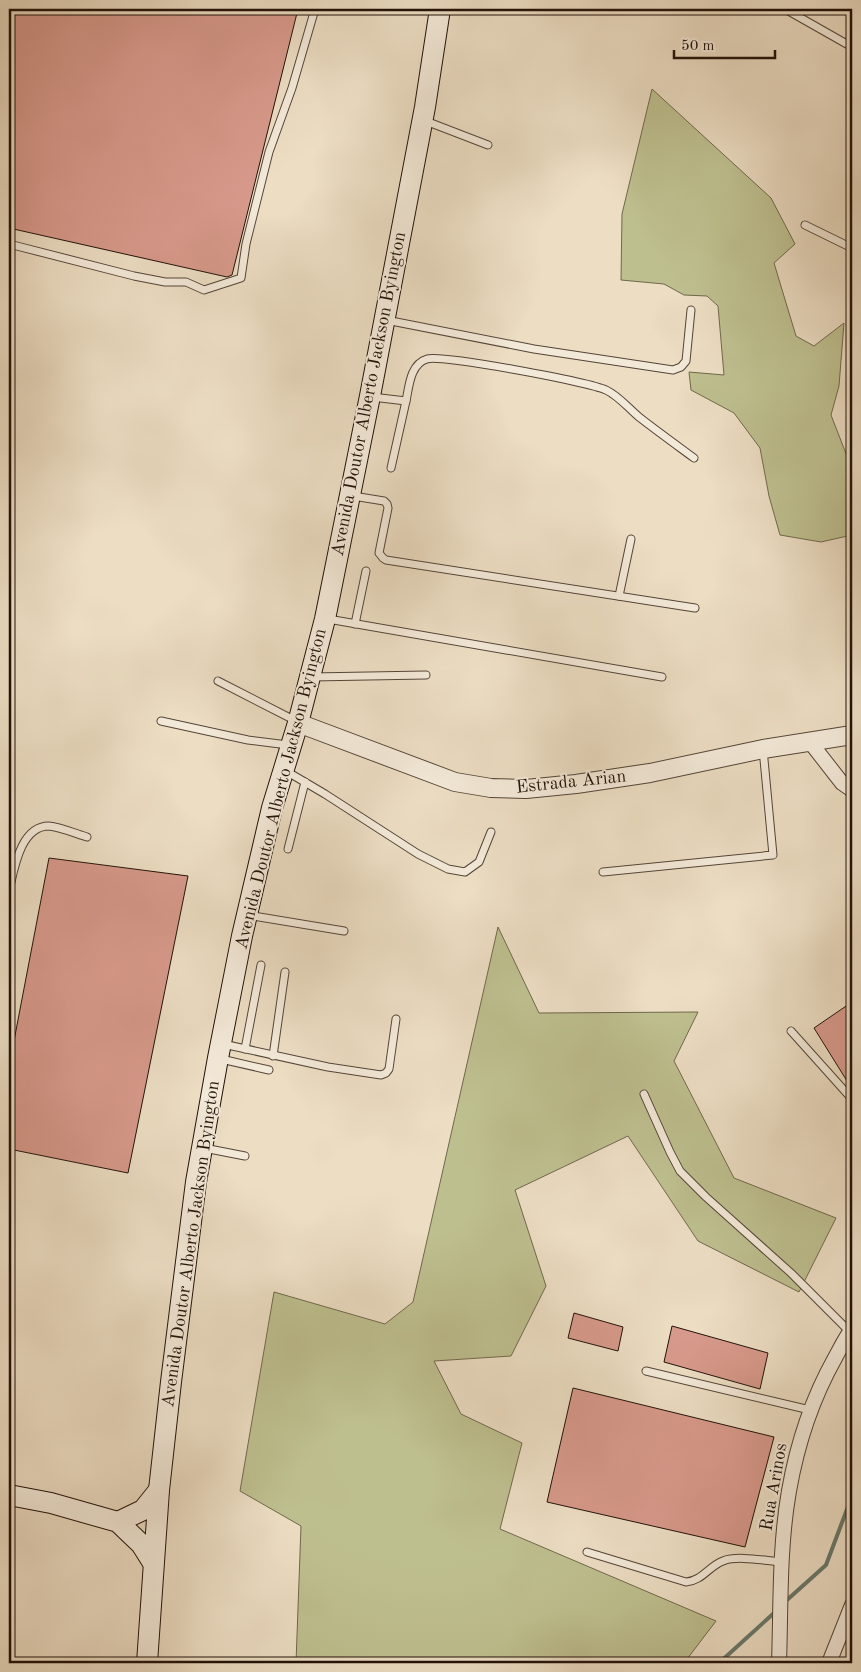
<svg xmlns="http://www.w3.org/2000/svg" width="861" height="1672" font-family="'Old Standard TT',serif">
  <style>
    .green { fill: #bebf8f; stroke: #70684c }
    .lines { fill: none; stroke-linecap: round; stroke-linejoin: round }
    .stream { stroke: #6a796b; stroke-width: 4 }
    .building { fill: #d7998b; stroke: #221209 }
    .service-casing { stroke: #544538; stroke-width: 9 }
    .minor-casing { stroke: #544538; stroke-width: 16 }
    .tertiary-casing { stroke: #544538; stroke-width: 20 }
    .secondary-casing { stroke: #221209; stroke-width: 22 }
    .service { stroke: #f3e9d8; stroke-width: 7 }
    .minor { stroke: #f3e9d8; stroke-width: 14 }
    .tertiary { stroke: #f3e9d8; stroke-width: 18 }
    .secondary { stroke: #f3e9d8; stroke-width: 20 }
    .labels { text-anchor: middle; dominant-baseline: central; stroke-width: 4; stroke-linejoin: round; paint-order: stroke }
    .street-label { font-size: 18px; fill: #221209; stroke: #f3e9d8 }
  </style>
  <rect width="100%" height="100%" fill="#ecddc3"/>
  <filter id="stains"><feTurbulence type="fractalNoise" baseFrequency=".004" numOctaves="4"/><feColorMatrix values="0 0 0 0 .2 0 0 0 0 .09 0 0 0 0 .02 0 0 0 .5 -.17"/></filter>
  <radialGradient id="worn" r=".72"><stop offset=".6" stop-color="#630" stop-opacity="0"/><stop offset="1" stop-color="#630" stop-opacity=".3"/></radialGradient>
  <g class="green">
    <path d="M652,89L771,198L795,244L774,263L796,336L814,346L844,323L839,386L831,415L852,469V535L821,542L780,535L769,496L760,448L734,413L691,390L689,372L724,375L718,306L707,296L684,295L664,284L621,280L622,214Z"/>
    <path d="M498,927L539,1013L698,1012L674,1061L734,1178L836,1218L799,1292L698,1241L628,1136L515,1190L546,1286L511,1356L434,1361L461,1414L522,1443L500,1529L716,1621L684,1663H296L301,1526L240,1491L274,1292L385,1324L413,1302Z"/>
  </g>
  <g class="lines">
    <g class="stream">
      <path d="M787,1600L826,1565L852,1496"/>
      <path d="M719,1663L774,1613"/>
    </g>
  </g>
  <g class="building">
    <path d="M9,9H298L232,275L227,277L9,228Z"/>
    <path d="M49,858L188,876L128,1173L9,1149V1067Z"/>
    <path d="M852,1002V1089L814,1028Z"/>
    <path d="M574,1313L623,1327L618,1351L568,1338Z"/>
    <path d="M672,1326L768,1353L760,1389L664,1362Z"/>
    <path d="M573,1388L774,1437L745,1547L547,1502Z"/>
  </g>
  <g class="lines">
    <g class="service-casing">
      <g id="service">
        <path d="M785,9L852,47"/>
        <path d="M423,120L488,145"/>
        <path d="M805,225L852,248"/>
        <path d="M9,244L134,276L165,282H186L204,290L241,278L246,244L269,152L292,88L315,9"/>
        <path d="M386,320L534,349L673,370L681,367L686,361L691,310"/>
        <path d="M372,397L406,401C409,387 410,364 427,359C440,354 589,382 606,390C619,396 628,408 639,417C657,431 675,444 694,458"/>
        <path d="M391,468L406,401"/>
        <path d="M353,496L384,501L387,504L388,508L379,553L383,558L386,560L695,608"/>
        <path d="M619,596L631,539"/>
        <path d="M328,619L662,677"/>
        <path d="M355,624L366,571"/>
        <path d="M311,677L426,675"/>
        <path d="M218,681L296,721"/>
        <path d="M161,721L248,740L288,745"/>
        <path d="M286,771L325,794L418,854L448,869L465,872L479,862L491,832"/>
        <path d="M288,849L305,782"/>
        <path d="M603,872L773,855L763,749"/>
        <path d="M9,891C14,870 20,826 49,826C60,827 77,834 87,837"/>
        <path d="M247,915L344,931"/>
        <path d="M791,1031L852,1099"/>
        <path d="M223,1044L328,1067L381,1075L386,1073L389,1069L396,1019"/>
        <path d="M245,1049L261,965"/>
        <path d="M273,1056L285,972"/>
        <path d="M221,1059L269,1070"/>
        <path d="M644,1094L670,1152L680,1171L706,1197L791,1273L850,1332"/>
        <path d="M204,1148L245,1156"/>
        <path d="M646,1371L810,1410"/>
        <path d="M587,1552L686,1582C702,1581 709,1566 723,1561C738,1555 766,1561 782,1562"/>
      </g>
    </g>
    <g class="minor-casing">
      <g id="minor">
        <path d="M810,742L842,783L852,790"/>
        <path d="M779,1663C781,1606 779,1548 789,1491C797,1445 812,1399 835,1358C840,1349 845,1338 852,1329"/>
        <path d="M829,1663L852,1605"/>
      </g>
    </g>
    <g class="tertiary-casing">
      <path id="tertiary" d="M298,723L455,782L491,788L526,789L576,784L650,773L763,749L852,735"/>
    </g>
    <g class="secondary-casing">
      <g id="secondary">
        <path d="M9,1495L51,1503L118,1522L141,1544L153,1563"/>
        <path d="M118,1522L143,1510L159,1490"/>
        <path d="M147,1663L159,1490L171,1382L196,1182L218,1058L242,936L272,808L298,723L325,619L370,396L425,107L440,9"/>
      </g>
    </g>
    <use href="#service" class="service"/>
    <use href="#minor" class="minor"/>
    <use href="#tertiary" class="tertiary"/>
    <use href="#secondary" class="secondary"/>
  </g>
  <g class="labels">
    <g class="street-label">
      <text transform="translate(369 394) rotate(-79)">Avenida Doutor Alberto Jackson Byington</text>
      <text transform="translate(571 782) rotate(-6)">Estrada Arian</text>
      <text transform="translate(281 789) rotate(-76)">Avenida Doutor Alberto Jackson Byington</text>
      <text transform="translate(191 1244) rotate(-82)">Avenida Doutor Alberto Jackson Byington</text>
      <text transform="translate(774 1487) rotate(-80)">Rua Arinos</text>
    </g>
  </g>
  <rect width="861" height="1672" fill="none" stroke="#ecddc3" stroke-width="30"/>
  <rect x="10" y="10" width="841" height="1652" fill="none" stroke="#221209" stroke-width="2.5"/>
  <rect x="15" y="15" width="831" height="1642" fill="none" stroke="#221209"/>
  <path d="M674 50v8h101v-8" fill="none" stroke="#221209" stroke-width="2.5"/>
  <text x="681" y="50" font-size="15" fill="#221209" stroke="#f3e9d8" stroke-width="4" paint-order="stroke">50 m</text>
  <rect width="100%" height="100%" filter="url(#stains)"/>
  <rect width="100%" height="100%" fill="url(#worn)"/>
</svg>
